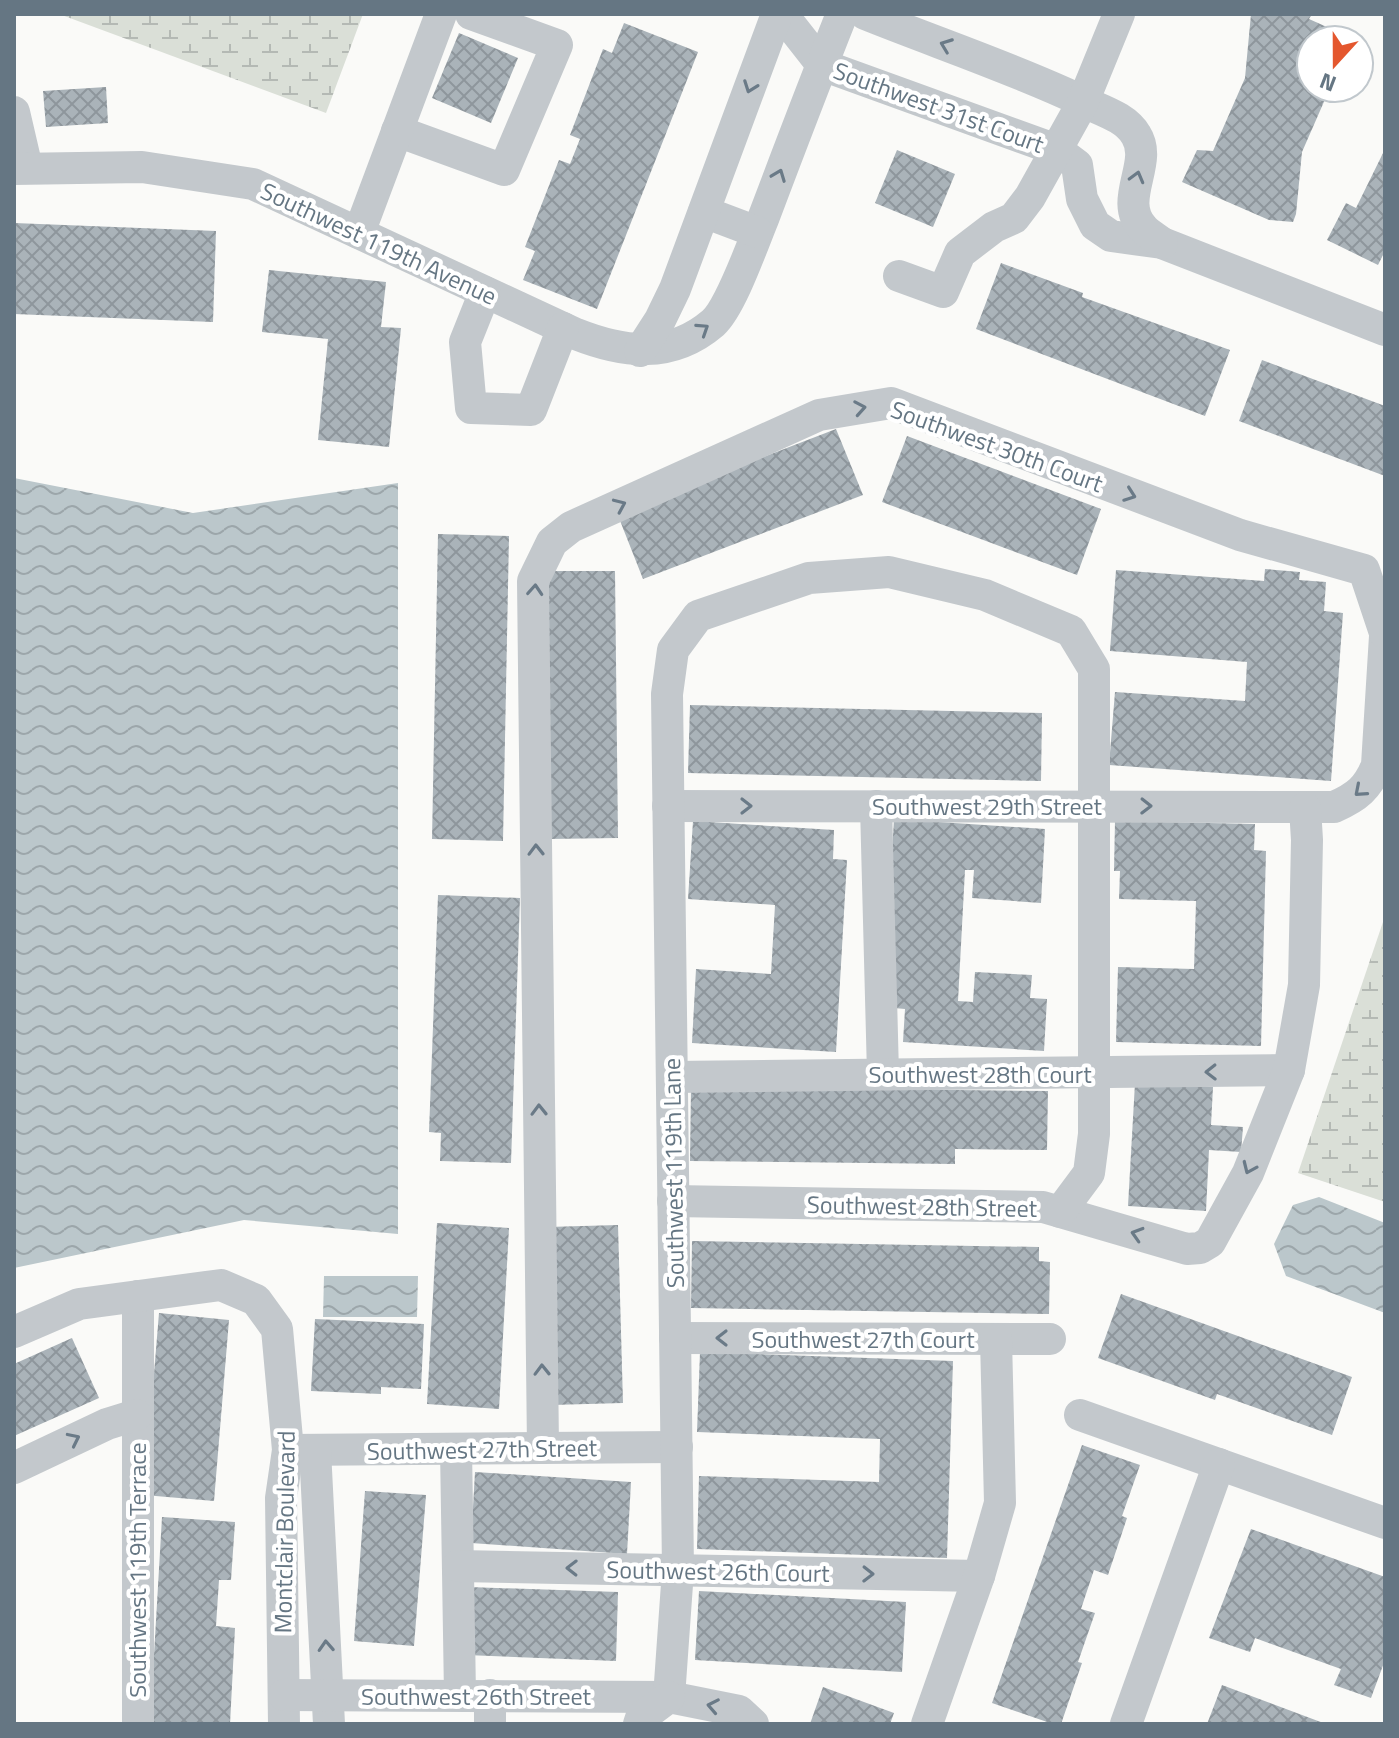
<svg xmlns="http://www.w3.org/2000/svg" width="1399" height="1738" font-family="'Titillium Web',sans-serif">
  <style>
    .wetland { fill: url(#wetland-marsh) }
    .water { fill: url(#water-waves) }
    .building { fill: url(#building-cross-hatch) }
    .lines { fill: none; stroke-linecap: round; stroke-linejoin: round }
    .minor { stroke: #c3c8cc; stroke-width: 32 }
    .oneway { stroke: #6a7a87 }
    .labels { text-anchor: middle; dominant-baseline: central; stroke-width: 8; stroke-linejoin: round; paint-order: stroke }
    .street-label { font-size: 24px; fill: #657683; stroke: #fff }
  </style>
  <defs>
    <pattern id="wetland-marsh" width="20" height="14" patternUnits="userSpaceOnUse" patternTransform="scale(2)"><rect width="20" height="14" fill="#dadfd7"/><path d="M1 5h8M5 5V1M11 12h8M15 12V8" fill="none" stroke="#b4b9b4"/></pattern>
    <pattern id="water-waves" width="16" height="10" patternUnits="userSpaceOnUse" patternTransform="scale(2)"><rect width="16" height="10" fill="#bbc7cb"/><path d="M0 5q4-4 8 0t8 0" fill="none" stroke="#9ca6aa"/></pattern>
    <pattern id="building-cross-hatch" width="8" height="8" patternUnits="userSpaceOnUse" patternTransform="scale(2)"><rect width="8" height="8" fill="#aab3b9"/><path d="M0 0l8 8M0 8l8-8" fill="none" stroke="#8e969c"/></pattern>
  </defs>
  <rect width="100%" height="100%" fill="#fafaf8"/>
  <g class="wetland">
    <path d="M59,14H363L326,113Z"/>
    <path d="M1385,916V1202L1298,1173Z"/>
  </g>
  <g class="water">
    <path d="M14,478L193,513L398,483V1234L244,1220L14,1268Z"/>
    <path d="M1319,1197L1385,1223V1313L1286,1276L1274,1244L1293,1205Z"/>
    <path d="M324,1276H418L417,1317H323Z"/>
  </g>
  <g class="building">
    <path d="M1251,14H1312L1309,19L1356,40H1311V88H1330L1302,152L1296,214L1293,222L1269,220L1182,182L1197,150L1213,151L1245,78Z"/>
    <path d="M624,23L698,52L597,309L523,280L535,251L525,247L559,160L570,164L580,139L570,135L603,49L612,53Z"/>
    <path d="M459,33L518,58L491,123L432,98Z"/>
    <path d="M106,87L108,123L46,127L43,91Z"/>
    <path d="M1385,149V251L1378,265L1327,240L1346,203L1356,208Z"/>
    <path d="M897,150L955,174L933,227L875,203Z"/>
    <path d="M14,223L216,231L213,322L14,314Z"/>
    <path d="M1001,263L1083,293L1082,297L1230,350L1205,416L976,329Z"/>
    <path d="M269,270L386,282L381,327L401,328L389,447L318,440L328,339L262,332Z"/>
    <path d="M1262,360L1385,406V476L1239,421Z"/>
    <path d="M836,429L863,495L643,579L617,513Z"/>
    <path d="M907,436L1101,509L1077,575L882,502Z"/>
    <path d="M438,534L509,536L503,841L432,839Z"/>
    <path d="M1265,569L1300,572L1299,580L1326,582L1324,611L1343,613L1331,781L1109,765L1115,692L1245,701L1247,662L1110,651L1116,570L1264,581Z"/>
    <path d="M547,571H615L618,838L549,839Z"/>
    <path d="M690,705L1042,713L1041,781L688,773Z"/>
    <path d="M894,819L1045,829L1041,903L972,898L974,870H965L958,1001L973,1002L975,972L1032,975L1030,998L1047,999L1044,1051L903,1042L905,1009L883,1007Z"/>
    <path d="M693,821L834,830L833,859L847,860L836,1052L692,1043L696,969L771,974L775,905L688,899Z"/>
    <path d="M1115,821L1255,824L1254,850L1266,851L1261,1046L1116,1042L1118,967L1194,969L1196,901L1119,899L1120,871H1114Z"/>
    <path d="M438,895L520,898L511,1163L440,1161L441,1133L429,1132Z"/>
    <path d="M1135,1083L1213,1087L1211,1125L1243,1127L1241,1152L1209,1150L1206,1211L1128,1206Z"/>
    <path d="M691,1087L1048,1091L1047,1150L955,1149V1164L690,1161Z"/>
    <path d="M437,1223L509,1228L499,1409L427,1404Z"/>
    <path d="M618,1225L623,1403L552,1405L547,1227Z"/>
    <path d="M692,1241L1039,1247V1261L1050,1262L1049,1314L691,1308Z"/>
    <path d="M1121,1294L1352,1377L1332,1435L1217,1394L1215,1400L1098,1358Z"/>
    <path d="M159,1313L229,1320L214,1501L144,1495Z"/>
    <path d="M315,1319L424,1324L421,1389L381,1387V1394L311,1391Z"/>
    <path d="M72,1338L99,1398L14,1436V1364Z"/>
    <path d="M700,1352L953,1361L947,1558L697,1549L699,1476L879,1482L880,1439L697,1432Z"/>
    <path d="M1082,1445L1140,1465L1122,1516L1127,1518L1108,1575L1094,1570L1081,1609L1095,1613L1078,1662L1082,1663L1061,1724H1053L992,1703Z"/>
    <path d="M475,1472L631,1482L627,1554L471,1543Z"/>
    <path d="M365,1491L426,1495L414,1646L354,1641Z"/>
    <path d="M162,1517L235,1522L231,1580H219L216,1626L235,1628L230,1724H150Z"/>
    <path d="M1251,1529L1385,1577V1660L1371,1698L1334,1685L1341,1669L1255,1638L1250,1652L1209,1638Z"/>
    <path d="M469,1587L618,1592L616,1661L466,1655Z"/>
    <path d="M699,1591L906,1602L902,1672L695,1660Z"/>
    <path d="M1222,1685L1326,1724H1207Z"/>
    <path d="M823,1687L894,1713L890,1724H810Z"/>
  </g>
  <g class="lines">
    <g class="minor">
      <path d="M782,14L822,65L1057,150L1077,165L1082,199L1095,225L1111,236L1162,243L1385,330"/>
      <path d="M865,14C937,43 1010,67 1080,100C1099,110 1125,116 1136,135C1154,163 1117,200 1143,228C1148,234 1156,238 1162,243"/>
      <path d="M14,112L27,168"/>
      <path d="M397,131L504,170L557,45L471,14"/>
      <path d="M14,169L142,167L253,184L576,334C624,353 671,359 713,323C731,307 753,243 763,219C789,150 815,82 842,14"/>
      <path d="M704,212L757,232"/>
      <path d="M359,233L441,14"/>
      <path d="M899,276L943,292L960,253L994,227L1014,218L1030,197L1083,102L1119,14"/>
      <path d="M485,292L465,342L471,408L531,410L563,328"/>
      <path d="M640,351L660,320L675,289L777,14"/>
      <path d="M668,806L1334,807C1357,797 1368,788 1377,765L1385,636"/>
      <path d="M876,806L883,1074"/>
      <path d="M672,1077L1289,1070"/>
      <path d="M673,1201L1043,1207L1187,1249L1200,1248L1210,1242L1248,1173L1289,1070L1304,985L1307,840L1305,808"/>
      <path d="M138,1296V1724"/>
      <path d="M14,1332L79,1304L221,1285L256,1300L277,1329L288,1450L281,1498L284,1724"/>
      <path d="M675,1338L1050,1339"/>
      <path d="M1080,1415L1385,1523"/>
      <path d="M543,1448L533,581L552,542L571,527L819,415L891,403L1240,535L1364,570L1385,633"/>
      <path d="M456,1449L460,1695"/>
      <path d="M288,1450L677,1447"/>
      <path d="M315,1450L329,1724"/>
      <path d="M14,1468L107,1424L136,1415"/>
      <path d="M458,1566L979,1576"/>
      <path d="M284,1695L669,1697L739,1711L753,1724"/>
      <path d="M490,1695V1724"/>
      <path d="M669,1697L678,1570L667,694L673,650L698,616L809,578L889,572L985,595L1071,631L1094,669V1134L1089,1173L1060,1212"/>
      <path d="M639,1724L641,1718L669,1697"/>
      <path d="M927,1724L979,1576L1000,1503L996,1339"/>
      <path d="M1126,1724L1219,1464"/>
    </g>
  </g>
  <defs><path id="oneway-chevron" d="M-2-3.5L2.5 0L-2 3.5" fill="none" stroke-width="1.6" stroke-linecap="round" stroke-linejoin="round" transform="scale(2)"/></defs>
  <g class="oneway">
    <use href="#oneway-chevron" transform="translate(946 45) rotate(-159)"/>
    <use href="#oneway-chevron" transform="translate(750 87) rotate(110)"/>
    <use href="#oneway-chevron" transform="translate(779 175) rotate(-69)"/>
    <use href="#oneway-chevron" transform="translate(1137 177) rotate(-75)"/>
    <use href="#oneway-chevron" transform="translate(703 329) rotate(-33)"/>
    <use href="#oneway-chevron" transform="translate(860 408) rotate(-10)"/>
    <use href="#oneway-chevron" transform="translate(1130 495) rotate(20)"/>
    <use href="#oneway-chevron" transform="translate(620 505) rotate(-24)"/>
    <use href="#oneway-chevron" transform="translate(535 590) rotate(-86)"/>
    <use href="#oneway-chevron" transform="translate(1360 791) rotate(139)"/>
    <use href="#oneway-chevron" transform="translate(746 806)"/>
    <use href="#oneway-chevron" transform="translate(1146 806) rotate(1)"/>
    <use href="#oneway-chevron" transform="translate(536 850) rotate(-91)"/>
    <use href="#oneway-chevron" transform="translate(1211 1072) rotate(179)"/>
    <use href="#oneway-chevron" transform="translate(539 1110) rotate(-91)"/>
    <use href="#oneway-chevron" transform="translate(1249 1168) rotate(114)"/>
    <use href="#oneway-chevron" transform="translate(1137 1234) rotate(-163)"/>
    <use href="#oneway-chevron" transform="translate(722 1338) rotate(-180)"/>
    <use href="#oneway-chevron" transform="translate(542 1370) rotate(-91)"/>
    <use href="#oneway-chevron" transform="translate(74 1439) rotate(-26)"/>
    <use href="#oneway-chevron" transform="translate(572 1568) rotate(-179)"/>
    <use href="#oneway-chevron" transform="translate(868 1574) rotate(1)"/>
    <use href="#oneway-chevron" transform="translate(326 1646) rotate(-93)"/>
    <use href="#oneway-chevron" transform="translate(713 1706) rotate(-169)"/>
  </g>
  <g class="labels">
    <g class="street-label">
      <text transform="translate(939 107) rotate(20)">Southwest 31st Court</text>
      <text transform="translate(379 243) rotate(25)">Southwest 119th Avenue</text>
      <text transform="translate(997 446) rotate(20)">Southwest 30th Court</text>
      <text x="987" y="806">Southwest 29th Street</text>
      <text x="980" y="1074">Southwest 28th Court</text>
      <text transform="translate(673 1173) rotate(-91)">Southwest 119th Lane</text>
      <text transform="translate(922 1206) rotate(1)">Southwest 28th Street</text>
      <text x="863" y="1339">Southwest 27th Court</text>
      <text transform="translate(482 1449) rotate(-1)">Southwest 27th Street</text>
      <text transform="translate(284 1532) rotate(-89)">Montclair Boulevard</text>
      <text transform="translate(137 1570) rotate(-90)">Southwest 119th Terrace</text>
      <text transform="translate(718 1571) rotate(1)">Southwest 26th Court</text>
      <text x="476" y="1696">Southwest 26th Street</text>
    </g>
  </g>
  <rect width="1399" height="1738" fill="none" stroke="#657683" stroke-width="32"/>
  <g transform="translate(1335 64) rotate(201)"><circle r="38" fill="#ffffff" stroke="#c1c8cd" stroke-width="2"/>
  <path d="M0-6L14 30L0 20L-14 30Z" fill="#e4572e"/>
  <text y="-12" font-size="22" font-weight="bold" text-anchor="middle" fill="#657683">N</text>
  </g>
</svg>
